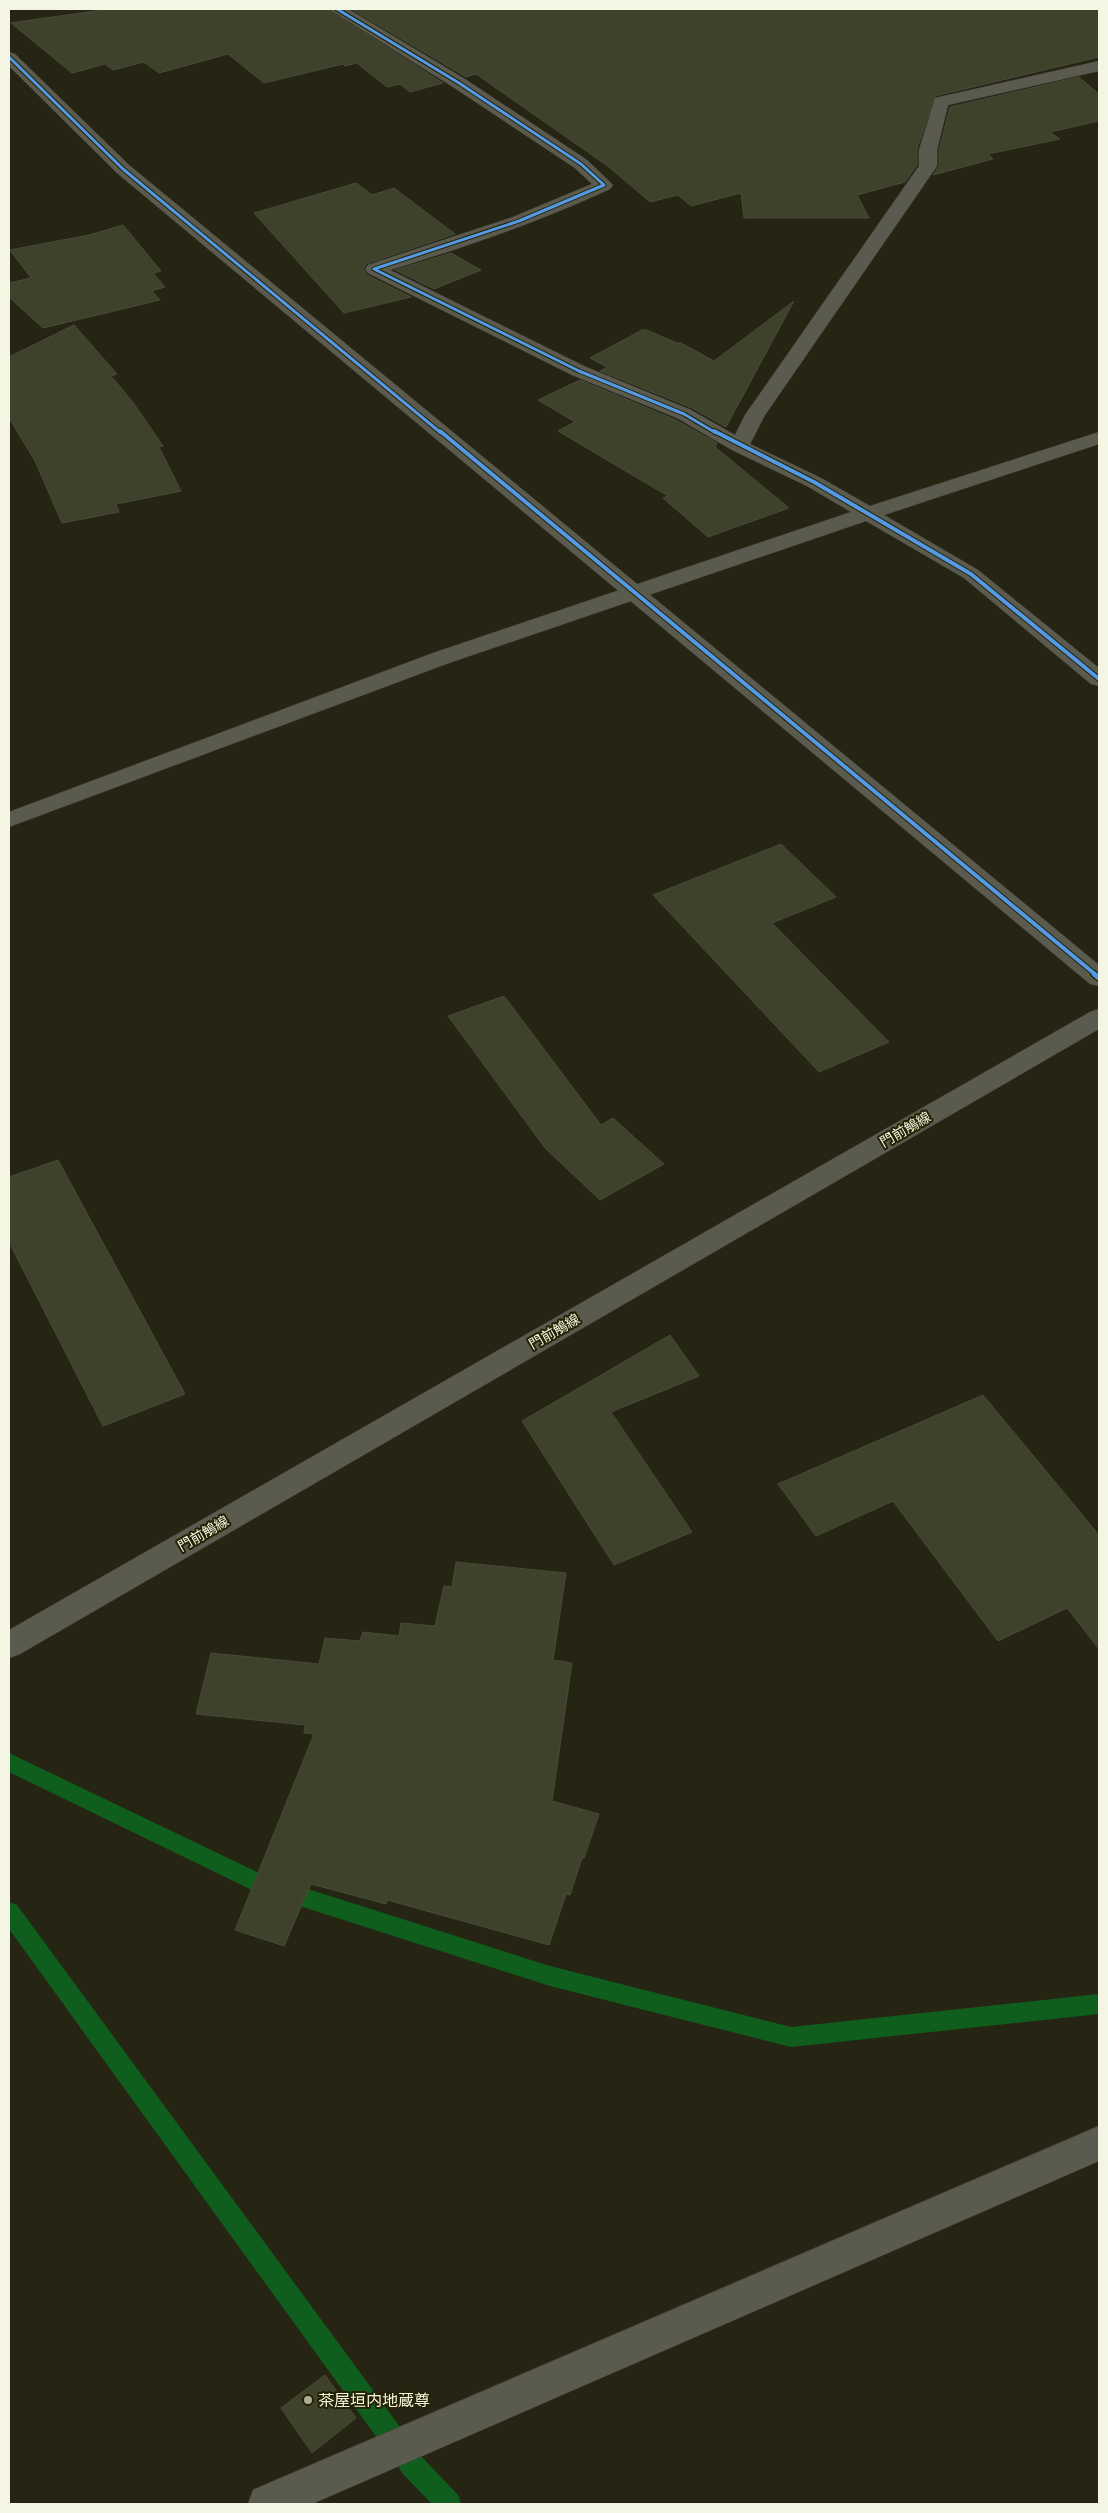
<svg xmlns="http://www.w3.org/2000/svg" width="1108" height="2513" font-family="Inter,'Noto Sans JP',sans-serif">
  <style>
    .lines { fill: none; stroke-linecap: round; stroke-linejoin: round }
    .stream { fill: #0f5e1e; fill-rule: evenodd }
    .building { fill: #3e422b; stroke: #484a3d }
    .minor-casing { stroke: #414034; stroke-width: 1 }
    .tertiary-casing { stroke: #414034; stroke-width: 1 }
    .secondary-casing { stroke: #414034; stroke-width: 1 }
    .minor { fill: #5a5a4e; fill-rule: evenodd }
    .tertiary { fill: #5a5a4e; fill-rule: evenodd }
    .secondary { fill: #5a5a4e; fill-rule: evenodd }
    .cycleway-far2-casing { stroke: #232203; stroke-width: 5 }
    .cycleway-far1-casing { stroke: #232203; stroke-width: 6 }
    .cycleway-casing { stroke: #232203; stroke-width: 8 }
    .cycleway-far2 { stroke: #5399e6; stroke-width: 3 }
    .cycleway-far1 { stroke: #5399e6; stroke-width: 4 }
    .cycleway { stroke: #5399e6; stroke-width: 5 }
    .poi-dot { fill: #adac9b; stroke: #232203; stroke-width: 2 }
    .labels { text-anchor: middle; dominant-baseline: central; stroke-width: 4; stroke-linejoin: round; paint-order: stroke }
    .street-label { font-size: 14px; fill: #f5f5e3; stroke: #232203 }
    .near-poi-label { font-size: 16px; fill: #f5f5e3; stroke: #232203; text-anchor: start }
  </style>
  <rect width="100%" height="100%" fill="#262514"/>
  <g class="lines">
    <g class="stream">
      <path d="M9,1753L261,1874L550,1966L791,2027L1099,1994V2014L791,2047L550,1986L256,1892L9,1772Z"/>
      <path d="M9,1902L17,1905L422,2457L458,2495L461,2504H432L404,2475L9,1929Z"/>
    </g>
  </g>
  <g class="building">
    <path d="M109,9H327L443,83L410,92L400,84L387,87L357,63L345,66L343,64L264,83L228,54L159,73L144,62L113,70L105,64L72,73L11,23Z"/>
    <path d="M351,9H1099V57L935,96L917,149V165L905,182L857,195L869,218H744L741,193L691,206L678,195L650,202L609,167L476,74L466,77Z"/>
    <path d="M1079,77L1099,94V121L1050,132L1060,139L988,154L993,159L933,175L939,166V150L950,107Z"/>
    <path d="M356,183L372,195L394,188L455,234L366,264L363,269L367,275L411,297L344,313L254,213Z"/>
    <path d="M123,225L161,271L153,273L165,287L152,291L160,300L43,328L9,297V283L31,278L10,250L89,235Z"/>
    <path d="M451,253L481,270L434,289L395,270Z"/>
    <path d="M794,301L726,427L692,408L600,371L607,367L590,358L642,330H647L677,343H681L714,361Z"/>
    <path d="M74,325L117,374L111,376L132,401L163,446L159,447L181,491L116,504L119,512L62,523L35,461L9,418V357Z"/>
    <path d="M580,380L676,420L717,443L715,447L789,508L708,537L663,498L668,496L558,431L575,422L538,400Z"/>
    <path d="M781,844L836,897L772,923L889,1042L819,1072L653,895Z"/>
    <path d="M504,996L601,1125L613,1118L664,1164L600,1200L545,1148L448,1016Z"/>
    <path d="M58,1160L185,1394L103,1426L9,1242V1177Z"/>
    <path d="M670,1335L699,1376L611,1412L692,1532L614,1565L522,1421Z"/>
    <path d="M983,1395L1099,1535V1649L1067,1608L998,1641L893,1501L816,1536L778,1484Z"/>
    <path d="M456,1562L566,1573L553,1660L572,1663L552,1801L599,1814L584,1858H582L570,1895L566,1894L549,1945L387,1900L386,1904L311,1884L284,1946L235,1930L314,1734L304,1733L305,1725L196,1714L211,1653L319,1664L325,1638L360,1641L363,1632L399,1636L401,1623L435,1626L444,1586L452,1587Z"/>
    <path d="M325,2375L356,2418L312,2453L281,2408Z"/>
  </g>
  <g class="lines">
    <g class="minor-casing">
      <g id="minor">
        <path d="M329,9H348L465,79L587,160L613,185L610,189C539,222 465,247 390,270L586,367L691,410L735,435L745,415L919,166V150L935,98L1099,61V71L948,105L937,150V166L765,415L750,444L821,478L870,506L1099,432V444L884,515L978,570L1099,668V686L1091,684L964,578L866,521L449,663L9,827V812L433,653L851,512L807,486L732,450L677,418L572,375L368,273L365,269L368,265L513,217L592,184L575,168L453,87Z"/>
        <path d="M1099,2126V2161L312,2504H248L253,2490Z"/>
      </g>
    </g>
    <g class="tertiary-casing">
      <path id="tertiary" d="M9,52L15,54L129,165L1099,965V986L1090,984L117,173L9,66Z"/>
    </g>
    <g class="secondary-casing">
      <path id="secondary" d="M1099,1009V1029L20,1654L9,1658V1630L1090,1012Z"/>
    </g>
    <use href="#minor" class="minor"/>
    <use href="#tertiary" class="tertiary"/>
    <use href="#secondary" class="secondary"/>
    <g class="cycleway-far2-casing">
      <g id="cycleway-far2">
        <path d="M337,9L459,83L581,164L604,185L519,221L374,269L579,371L684,414L716,433"/>
        <path d="M9,57L123,169L441,433"/>
      </g>
    </g>
    <g class="cycleway-far1-casing">
      <g id="cycleway-far1">
        <path d="M440,431L1096,975"/>
        <path d="M714,431L814,482L971,574L1099,679"/>
      </g>
    </g>
    <g class="cycleway-casing">
      <path id="cycleway" d="M1094,974L1099,978"/>
    </g>
    <use href="#cycleway-far2" class="cycleway-far2"/>
    <use href="#cycleway-far1" class="cycleway-far1"/>
    <use href="#cycleway" class="cycleway"/>
  </g>
  <circle class="poi-dot" cx="308" cy="2400" r="5"/>
  <g class="labels">
    <g class="street-label">
      <text transform="translate(905 1129) rotate(-30)">門前鵤線</text>
      <text transform="translate(554 1331) rotate(-30)">門前鵤線</text>
      <text transform="translate(203 1533) rotate(-30)">門前鵤線</text>
    </g>
    <g class="near-poi-label">
      <text x="318" y="2400">茶屋垣内地蔵尊</text>
    </g>
  </g>
  <rect width="1108" height="2513" fill="none" stroke="#f5f5e3" stroke-width="20"/>
</svg>
